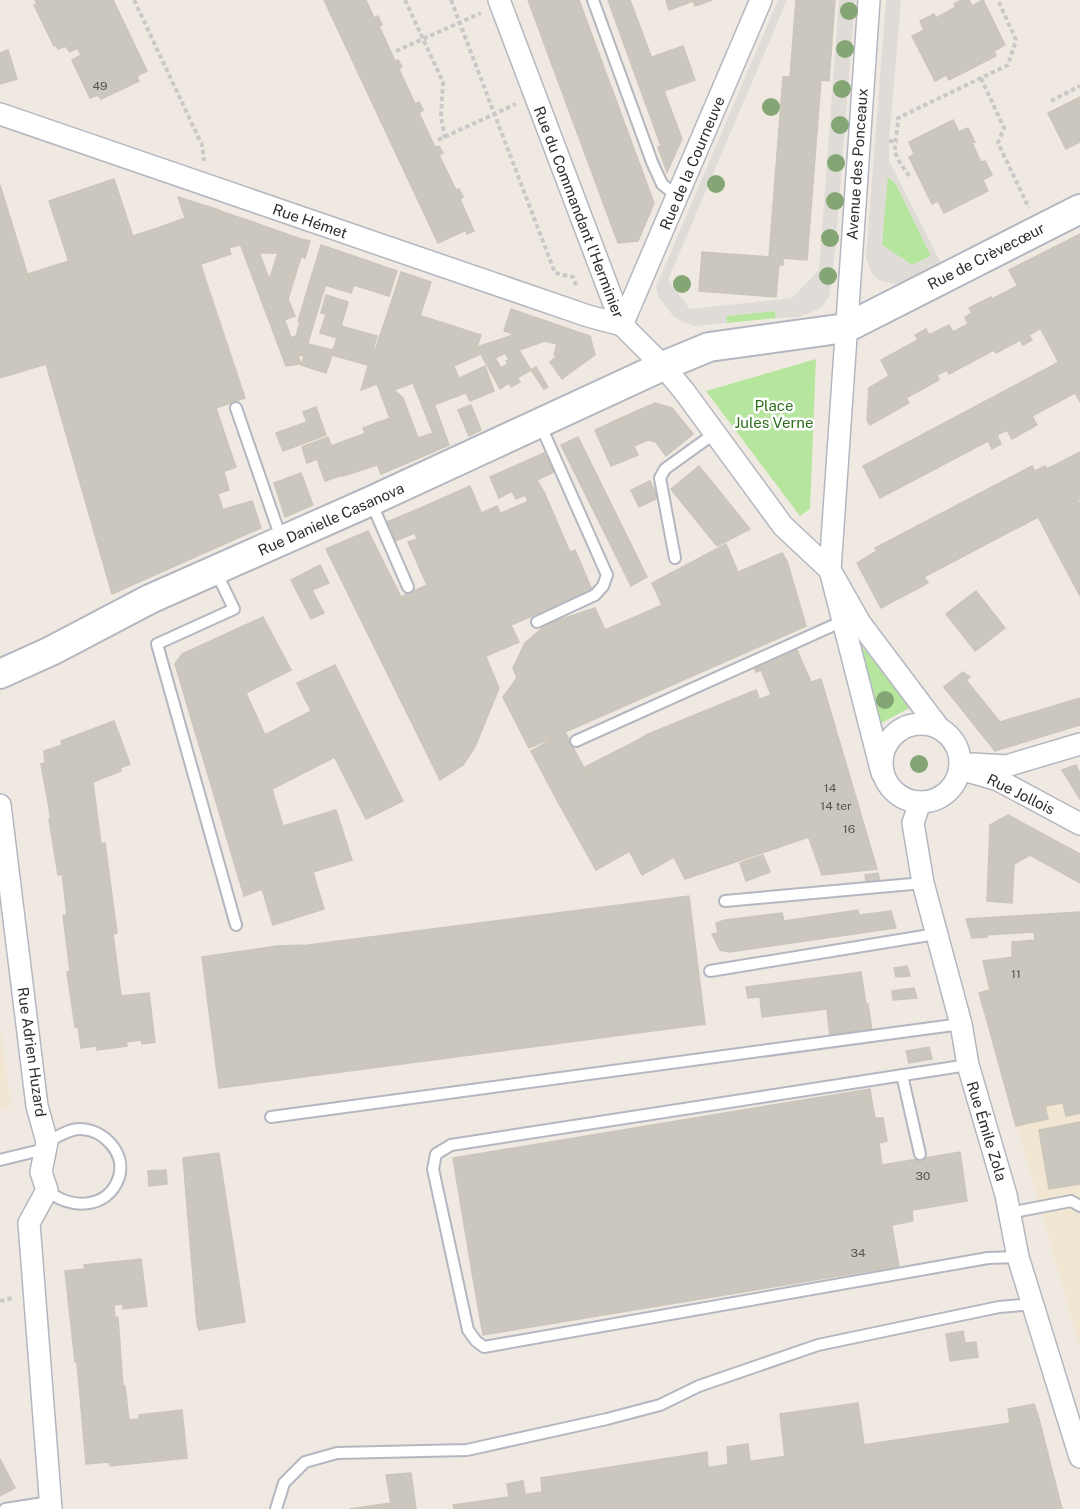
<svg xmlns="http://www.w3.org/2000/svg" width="1080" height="1509" font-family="'Public Sans',sans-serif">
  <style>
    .education { fill: #f0e6d1 }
    .green { fill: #b6e59e }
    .plaza { fill: #dfdcd8; fill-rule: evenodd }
    .building { fill: #cbc7bf; stroke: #cbc5ba; stroke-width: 1.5; fill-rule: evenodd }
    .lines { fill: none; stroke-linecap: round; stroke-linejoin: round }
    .lane-casing { stroke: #b4b7c1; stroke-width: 14 }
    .street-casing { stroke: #b4b7c1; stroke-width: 24 }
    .secondary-casing { stroke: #b4b7c1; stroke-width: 32 }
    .path { stroke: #c9c9c9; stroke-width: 4; stroke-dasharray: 4.5 3; stroke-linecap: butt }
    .lane { stroke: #fff; stroke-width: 10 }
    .street { stroke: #fff; stroke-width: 21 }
    .secondary { stroke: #fff; stroke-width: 28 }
    .tree { fill: #84a574 }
    .labels { text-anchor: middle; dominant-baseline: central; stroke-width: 5; stroke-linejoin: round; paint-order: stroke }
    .number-label { font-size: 12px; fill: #555452 }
    .street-label { font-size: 15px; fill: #2e2e2e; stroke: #fff }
    .park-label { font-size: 15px; fill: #2c6e1b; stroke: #fff }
  </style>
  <rect width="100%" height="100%" fill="#efe9e1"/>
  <g class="education">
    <path d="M1080,988V1348L984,1010L1064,989Z"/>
    <path d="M0,1024L11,1106L0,1111Z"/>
  </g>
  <g class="green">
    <path d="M887,176L896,184L931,256L912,265L882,245Z"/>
    <path d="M775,311L776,318L727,323L726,316Z"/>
    <path d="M816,359L810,509L800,516L706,391Z"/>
    <path d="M860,644L911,707L876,726L853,648Z"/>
  </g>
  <g class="plaza">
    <path d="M778,0H787L668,280L690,309L792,298L819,270L839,0H855L835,253L829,297L822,307L800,317L776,318L775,311L726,316L727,323L695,326L683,322L673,316L658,296L656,287Z"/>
    <path d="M886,0H901L889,141V161L941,263L903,282L894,284L880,281L872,274L866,258ZM888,176L896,184L931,256L912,265L882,245Z"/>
  </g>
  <g class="building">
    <path d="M35,0H113L147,71L137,76L139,81L101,99L98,95L90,98L72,60L81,55L77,48L70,52L65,46L58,49L56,45L54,46L34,5L37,4Z"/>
    <path d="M324,0H366L374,18L378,16L382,25L379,26L395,61L398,60L402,67L399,69L415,104L419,102L423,110L419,113L435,147L439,146L443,153L439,155L456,190L459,189L463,197L460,199L474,231L467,234L466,230L438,243Z"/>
    <path d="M528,0H579L654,203L638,241L618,243Z"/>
    <path d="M608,0H630L682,139L667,172L658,147L661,146Z"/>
    <path d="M666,0H712L695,6L693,1L669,10Z"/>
    <path d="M796,0H835L829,81L821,80L807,260L783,258V265H779L776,297L699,291L702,252L769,257L783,77H790Z"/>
    <path d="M961,0H969L972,6L983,0L1005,45L994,51L996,56L949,80L946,75L935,81L912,36L924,30L920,21L934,14L936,18L956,7L954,4Z"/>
    <path d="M683,46L695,80L664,91L652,57Z"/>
    <path d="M8,50L17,79L0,84V53Z"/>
    <path d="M1080,97V102L1068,107L1072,115L1067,118L1078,139L1080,138V142L1066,149L1048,113Z"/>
    <path d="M1080,102V138L1078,139L1067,118L1072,115L1068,107Z"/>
    <path d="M953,120L959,132L968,128L975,142L972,143L981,162L985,161L992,175L983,180L988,191L944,213L938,201L932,204L909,157L914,154L909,142Z"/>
    <path d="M114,179L233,540L112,594L46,364L0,378V185L53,357L96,344L49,201Z"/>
    <path d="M178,197L216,209L231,254L201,264Z"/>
    <path d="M216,209L229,214L240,245L228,248Z"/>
    <path d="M229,214L247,220L301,364L286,366Z"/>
    <path d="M185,218L245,398L216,408L155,229Z"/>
    <path d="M247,220L301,239L279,306L269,280L278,253H259Z"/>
    <path d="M155,229L216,408L192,416L133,236Z"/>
    <path d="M1080,234V402L1009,270Z"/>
    <path d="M301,239L310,241L305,258L296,255Z"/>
    <path d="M321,245L336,250L304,356L297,355L291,338L296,336L300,322L298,321Z"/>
    <path d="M336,250L397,271L389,296L354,285L351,293L325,285Z"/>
    <path d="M296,255L301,257L288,299L295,316L284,320L279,306Z"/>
    <path d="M69,261L96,344L53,357L28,274Z"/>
    <path d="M401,272L431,282L420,316L390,306Z"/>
    <path d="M1017,286L1041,328L1029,335L1032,340L1023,345L1020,340L996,353L994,350L949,374L947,370L937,375L939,380L906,398L909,403L870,425L867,420L869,388L889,376L881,360L918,340L915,335L926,329L929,335L949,325L953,332L968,324L965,317L972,313L969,308L991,297L992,299Z"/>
    <path d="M326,295L348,302L341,326L377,336L368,365L332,355L326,373L301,365L308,344L333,350L337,338L320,333L326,314L321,313Z"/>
    <path d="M390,306L437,321L409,372L361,390L373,349L375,350Z"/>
    <path d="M511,309L537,318L538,325L513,334L504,331Z"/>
    <path d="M537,318L590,336L595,355L571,372L560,357L554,355L557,344L545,341L519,350L510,336L538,325Z"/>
    <path d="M437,321L481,335L477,347L409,372Z"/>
    <path d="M510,336L531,370L517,378L520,382L511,387L509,383L500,389L477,347ZM505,353L509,360L506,361L508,364L501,368L495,358Z"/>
    <path d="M477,347L481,354L454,366L450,357Z"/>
    <path d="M557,356L560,357L571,372L562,379L550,362Z"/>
    <path d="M450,357L465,393L434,405L421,368Z"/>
    <path d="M1059,362L1075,393L1032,416L1037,425L1012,439L1007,430L997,435L1001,444L992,449L988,441L880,498L863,466Z"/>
    <path d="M485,366L494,391L470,401L459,378Z"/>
    <path d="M536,367L548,387L544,389L531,370Z"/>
    <path d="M421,368L449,445L407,463L377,384ZM413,383L433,433L418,438L403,398L394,390Z"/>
    <path d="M655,403L672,408L693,434L666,456L656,442L648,440L634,446L621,418Z"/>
    <path d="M471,405L481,430L469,436L458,410Z"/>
    <path d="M316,407L326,435L283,451L276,433L307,422L303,412Z"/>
    <path d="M216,408L228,444L204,452L192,416Z"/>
    <path d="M390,418L407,463L381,474L363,428Z"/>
    <path d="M621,418L638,455L611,466L595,430Z"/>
    <path d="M366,433L377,465L343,476L331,446Z"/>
    <path d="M328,437L343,475L325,481L317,459L307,463L302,447Z"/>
    <path d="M578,437L647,577L631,586L561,445Z"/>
    <path d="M228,444L236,467L211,476L204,452Z"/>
    <path d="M1080,452V499L1078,500L1080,505V596L1038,517L924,577L928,583L881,608L857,563L877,551L875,548L1032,466L1035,471L1045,466L1047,469Z"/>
    <path d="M544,453L554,472L537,480L545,494L528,501L525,495L516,499L512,491L499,498L490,477Z"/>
    <path d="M699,466L750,529L717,546L671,489Z"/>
    <path d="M224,472L229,490L217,494L211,476Z"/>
    <path d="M301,473L313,505L285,517L274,483Z"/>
    <path d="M650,481L658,498L639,507L631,490Z"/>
    <path d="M470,486L484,520L437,541L423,507Z"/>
    <path d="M545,494L570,552L461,597L437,541Z"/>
    <path d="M252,501L261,528L233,540L222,510Z"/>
    <path d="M497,506L500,513L484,520L481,513Z"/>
    <path d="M423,507L499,688L475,747L463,765L440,780L326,549L368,531L401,597L427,585L408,542L417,539L415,533L395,541L387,522Z"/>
    <path d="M726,544L738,572L662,605L652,583Z"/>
    <path d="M575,550L592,590L511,625L519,642L486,656L461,597Z"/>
    <path d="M782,553L787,561L806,626L529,748L503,697L517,678L513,668L525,643L547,624L595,608L605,630Z"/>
    <path d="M320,565L329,583L312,590L324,613L311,619L291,580Z"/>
    <path d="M976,591L1005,628L975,651L946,614Z"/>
    <path d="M263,617L291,670L246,693L265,735L311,711L335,757L272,789L283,826L336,810L352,860L313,872L324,909L273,925L262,889L244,896L175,664L182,654Z"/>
    <path d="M797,650L811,682L821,679L877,869L822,875L760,699L771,695L761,670L756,672L754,667Z"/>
    <path d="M335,665L403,801L366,819L297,683Z"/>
    <path d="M963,672L970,677L966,680L1000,722L1080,698V725L995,751L944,687Z"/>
    <path d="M756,690L809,837L685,879L674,857L642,875L585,767L636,741L691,847L703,842L646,735Z"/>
    <path d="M114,721L130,764L120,768L121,771L93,782L101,844L105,843L117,933L113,934L121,996L149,993L155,1042L142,1044L141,1040L126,1042L127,1046L97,1050V1046L81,1048L78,1026L75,1027L67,972L70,971L63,915H67L62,874L58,875L49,819H51L41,764L45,763L44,751L62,745L61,741Z"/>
    <path d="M565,732L592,783L558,802L531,751Z"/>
    <path d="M646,735L703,842L691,847L636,741Z"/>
    <path d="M1076,765L1080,774V799L1062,770Z"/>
    <path d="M592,783L630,851L596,870L558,802Z"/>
    <path d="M1008,815L1080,854V883L1030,855L1014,864L1012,903L987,901L990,825Z"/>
    <path d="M763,855L770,872L746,881L740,863Z"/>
    <path d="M878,873L880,882L866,883L865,875Z"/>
    <path d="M689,896L705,1024L219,1088L202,957L278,946L308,945Z"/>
    <path d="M858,910L859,915L891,911L896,928L729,952L720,950L712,934L718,933L716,923L725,920L782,913L784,921Z"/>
    <path d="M1080,912V988L1064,989L1054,952L1012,958V942L1035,940L1034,932L986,935L987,937L972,938L966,919Z"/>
    <path d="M1054,952L1064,989L1002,1005L998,989L990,990L983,961Z"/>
    <path d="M907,966L910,976L896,977L894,968Z"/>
    <path d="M861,972L866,1004L762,1017L760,997L748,998L746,987Z"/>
    <path d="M914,988L917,998L893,1000L892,991Z"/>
    <path d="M1080,988V1113L1066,1116L1063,1103L1045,1106L1048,1119L1016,1126L984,1010L1064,989Z"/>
    <path d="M998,989L1002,1005L994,1007L990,990Z"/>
    <path d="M990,990L994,1007L984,1010L979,993Z"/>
    <path d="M866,1004H868L872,1031L830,1037L827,1009Z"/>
    <path d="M929,1047L932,1059L909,1063L906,1051Z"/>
    <path d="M870,1089L871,1096L868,1097L873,1126L884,1124L887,1141L879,1143L882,1165L960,1152L967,1201L890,1214L888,1205L472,1272L453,1158Z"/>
    <path d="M871,1096L875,1118H883L884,1124L873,1126L868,1097Z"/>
    <path d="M1080,1122V1184L1049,1189L1039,1130Z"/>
    <path d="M219,1153L245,1322L199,1330L197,1324L183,1158Z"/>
    <path d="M166,1170L167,1184L149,1186L148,1171Z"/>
    <path d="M888,1205L899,1266L483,1335L472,1272Z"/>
    <path d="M912,1210L913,1221L892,1225L890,1214Z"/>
    <path d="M141,1259L147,1306L123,1309V1304L114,1305L115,1318L118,1317L123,1386H125L129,1420L139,1419V1415L182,1410L187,1458L110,1466L109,1462L86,1464L77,1362H75L65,1271L85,1269L84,1265Z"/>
    <path d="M963,1331L965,1343L976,1342L978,1357L950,1361L946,1334Z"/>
    <path d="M858,1403L864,1445L785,1457L780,1414Z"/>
    <path d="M1034,1404L1039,1419L1010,1423L1008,1409Z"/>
    <path d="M1039,1419L1062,1509H454L453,1505Z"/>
    <path d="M748,1444L750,1462L728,1465L727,1447Z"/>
    <path d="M707,1452L708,1468L542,1492L541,1478Z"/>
    <path d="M0,1459L15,1488L0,1496Z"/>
    <path d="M411,1473L416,1509H392L386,1475Z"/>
    <path d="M523,1481L525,1495L509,1497L507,1484Z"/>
    <path d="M391,1503L392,1509H349Z"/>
  </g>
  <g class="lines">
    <g class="lane-casing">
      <g id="lane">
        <path d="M593,0L652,162L662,184L678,197"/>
        <path d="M236,408L281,538"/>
        <path d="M371,502L408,587"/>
        <path d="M675,558L660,478L665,469L715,433"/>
        <path d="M216,572L234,609L157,644L236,925"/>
        <path d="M537,622L595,595L603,586L607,575L540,424"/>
        <path d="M576,741L843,621"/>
        <path d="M725,901L923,883"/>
        <path d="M710,971L936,934"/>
        <path d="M968,1065L451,1145L436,1154L433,1169L468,1330L476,1341L484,1347L988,1258L1018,1257"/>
        <path d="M902,1075L920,1154"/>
        <path d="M271,1117L961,1024"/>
        <path d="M0,1160L45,1149"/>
        <path d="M47,1190C69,1210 108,1210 119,1177C126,1153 104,1130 81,1129C70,1128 57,1137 47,1142"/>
        <path d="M1009,1213L1071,1201L1080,1206"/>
        <path d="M5,1509L50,1502"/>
        <path d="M276,1509L284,1483L305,1462L337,1453L467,1450L607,1419L660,1405L699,1386L818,1345L999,1307L1034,1304"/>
      </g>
    </g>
    <g class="street-casing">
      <g id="street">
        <path d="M499,0L622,325L663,366L684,391L783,526L830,570L860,623L939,728"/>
        <path d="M869,0L830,570L882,773"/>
        <path d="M0,114L588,316L622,325L761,0"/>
        <circle cx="921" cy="763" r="39"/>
        <path d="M973,764L1006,766L1080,744"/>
        <path d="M960,769L998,780L1080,824"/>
        <path d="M920,802L913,823L923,883L961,1024L968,1065L1006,1195L1018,1257L1080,1457"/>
        <path d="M0,805L37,1106L47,1142L41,1172L47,1190L29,1223L51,1509"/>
      </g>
    </g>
    <g class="secondary-casing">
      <path id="secondary" d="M0,674L51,651L150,599L371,501L663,366L709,347L846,328L1080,209"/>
    </g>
    <g class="path">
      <path d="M134,0L202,145L204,161"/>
      <path d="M405,0L443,82L441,117L445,138"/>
      <path d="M451,0L555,273L573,277L577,288"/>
      <path d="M396,51L481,13"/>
      <path d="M981,78L1004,128L998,143L1029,208"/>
      <path d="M1051,101L1080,86"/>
      <path d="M438,140L516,104"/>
      <path d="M889,141L897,142"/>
      <path d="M909,176C904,168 895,158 895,149C895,140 898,128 898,118L1008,65L1016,40L998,0"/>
      <path d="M0,1301L13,1298"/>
    </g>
    <use href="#lane" class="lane"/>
    <use href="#street" class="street"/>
    <use href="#secondary" class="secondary"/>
  </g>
  <g class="tree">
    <circle cx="849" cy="11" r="9"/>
    <circle cx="845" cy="49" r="9"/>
    <circle cx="842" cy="89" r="9"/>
    <circle cx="771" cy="107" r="9"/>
    <circle cx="840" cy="125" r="9"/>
    <circle cx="836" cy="163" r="9"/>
    <circle cx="716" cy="184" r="9"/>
    <circle cx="835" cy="201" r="9"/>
    <circle cx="830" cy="238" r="9"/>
    <circle cx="828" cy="276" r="9"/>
    <circle cx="682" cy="284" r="9"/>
    <circle cx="885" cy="700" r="9"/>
    <circle cx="919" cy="764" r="9"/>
  </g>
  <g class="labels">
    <g class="number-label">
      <text x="100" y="86">49</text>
      <text x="830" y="788">14</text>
      <text x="836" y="806">14 ter</text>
      <text x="849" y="829">16</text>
      <text x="1016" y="974">11</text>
      <text x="923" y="1176">30</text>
      <text x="858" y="1253">34</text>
    </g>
    <g class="street-label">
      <text transform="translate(692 163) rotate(-67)">Rue de la Courneuve</text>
      <text transform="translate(857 164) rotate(-86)">Avenue des Ponceaux</text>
      <text transform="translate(579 212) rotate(69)">Rue du Commandant l'Herminier</text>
      <text transform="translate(310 221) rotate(19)">Rue Hémet</text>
      <text transform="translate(986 256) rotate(-27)">Rue de Crèvecœur</text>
      <text transform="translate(331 519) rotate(-24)">Rue Danielle Casanova</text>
      <text transform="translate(1021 794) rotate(26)">Rue Jollois</text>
      <text transform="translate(32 1052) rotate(82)">Rue Adrien Huzard</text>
      <text transform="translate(987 1131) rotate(73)">Rue Émile Zola</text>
    </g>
    <g class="park-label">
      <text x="774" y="405">Place<tspan x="774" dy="17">Jules Verne</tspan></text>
    </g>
  </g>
</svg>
